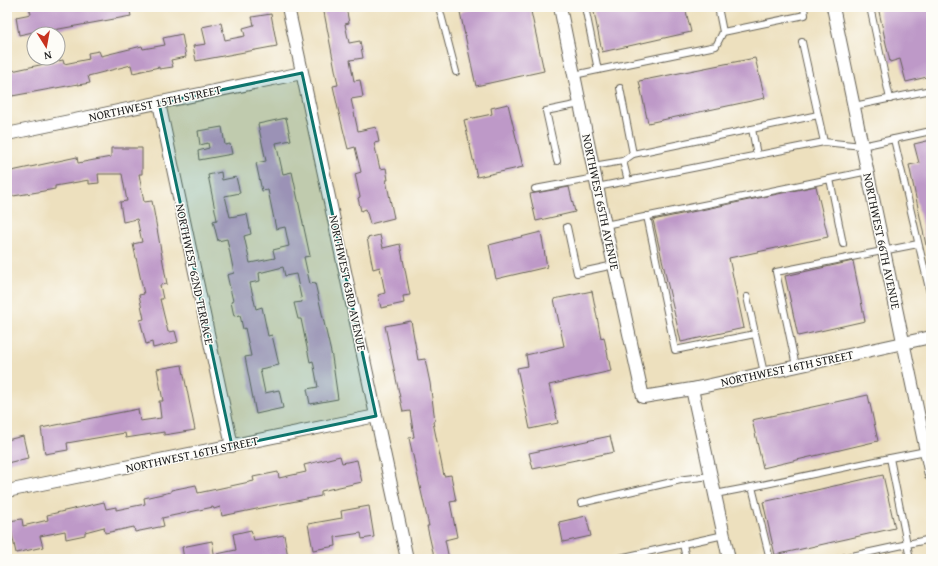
<svg xmlns="http://www.w3.org/2000/svg" width="938" height="566" font-family="'Gentium Book Plus',serif">
  <style>
    .building { fill: #be99c8 }
    .lines { fill: none; stroke-linecap: round; stroke-linejoin: round }
    .lane-casing { stroke: #656155; stroke-width: 8 }
    .street-casing { stroke: #656155; stroke-width: 14 }
    .lane { stroke: #fff; stroke-width: 6 }
    .street { stroke: #fff; stroke-width: 12 }
    .marked { fill: #0f766e; fill-opacity: 0.2; stroke: #0f766e; stroke-width: 3; stroke-linejoin: round }
    .labels { text-anchor: middle; dominant-baseline: central; stroke-width: 3; stroke-linejoin: round; paint-order: stroke }
    .street-label { font-size: 12px; fill: #1c1c1c; stroke: #fdfcf7 }
  </style>
  <rect width="100%" height="100%" fill="#fdfcf7"/>
  <filter id="ink" filterUnits="userSpaceOnUse"><feTurbulence type="fractalNoise" baseFrequency=".025" numOctaves="2"/><feDisplacementMap in="SourceGraphic" scale="8" xChannelSelector="R" yChannelSelector="G"/><feConvolveMatrix kernelMatrix="1 2 1 2 8 2 1 2 1" color-interpolation-filters="sRGB"/></filter>
  <filter id="wash" filterUnits="userSpaceOnUse"><feTurbulence type="fractalNoise" baseFrequency=".012" numOctaves="4" result="noise"/><feDisplacementMap in="SourceGraphic" scale="16" xChannelSelector="R" yChannelSelector="G"/><feGaussianBlur stdDeviation="0.9" result="paint"/><feColorMatrix in="noise" values="0 0 0 0 0 0 0 0 0 0 0 0 0 0 0 0 0 1.4 0 .05"/><feComposite in="paint" operator="in"/></filter>
  <g filter="url(#wash)">
    <rect width="100%" height="100%" fill="#ede0be"/>
    <g id="blocks">
      <g class="building">
        <path d="M29,7H129L131,16L48,31V34H33V32L19,35L16,17L31,14Z"/>
        <path d="M323,7H346L349,23L345,24L349,43L360,41L363,58L350,60L354,81L360,80L363,97L351,99L358,131L376,127L379,142L374,143L380,169L386,168L388,180H386L394,218L370,224L366,209L361,211L358,198L360,197L355,174L361,172L355,147L348,149L338,109L333,86L338,85Z"/>
        <path d="M480,7H530L544,71L476,86L460,12Z"/>
        <path d="M593,7H685L691,32L602,52Z"/>
        <path d="M878,7H931V76L906,82L900,59L890,62Z"/>
        <path d="M271,14L277,46L196,61L193,46L206,44L202,27L221,23L225,40L245,36L243,28L254,25L252,17Z"/>
        <path d="M182,34L186,57L171,60L173,67L159,69V67L133,73L131,65L88,76L90,83L78,85V84L12,96L11,89L7,90V72L63,60L64,64L89,59L88,53L99,51L101,56L142,46L143,49L165,45L163,38Z"/>
        <path d="M755,58L765,98L648,123L639,81Z"/>
        <path d="M508,104L523,167L477,177L464,120L492,114L491,108Z"/>
        <path d="M286,118L291,140L276,143L283,174L292,172L310,256L304,257L310,284L315,283L332,357L338,399L310,404L307,389L318,387L313,361L310,362L301,319H298L294,303L302,302L296,274L285,276L283,267L259,273L260,281L250,283L256,309L262,307L268,336L272,335L279,365L260,369L265,393L279,390L283,408L256,414L245,357L251,356L245,328L243,329L240,315L234,316L231,302L233,301L227,275L234,273L227,239L218,241L213,221L217,220L208,175L221,172L222,180L236,177L240,193L225,196L230,217L247,214L251,234L244,236L250,263L275,258L273,250L289,246L285,227L276,229L268,190L262,191L256,163L266,161L258,124Z"/>
        <path d="M222,127L225,145L230,144L232,154L199,160L198,151L209,148L208,143L200,145L198,131Z"/>
        <path d="M931,140V245H926L909,165L919,163L914,144Z"/>
        <path d="M111,148H142V174H139L144,202L152,201L167,284L160,285L163,299H160L168,332L175,331L178,342L153,348L152,342L146,344L140,320L144,319L139,295L144,294L133,244L142,242L137,219L123,222L120,202L127,201L122,174H98L99,183L89,184V180L55,186V189L38,192L7,197V172L77,157L78,163L111,157Z"/>
        <path d="M816,186L828,237L729,258L744,328L681,342L653,220Z"/>
        <path d="M569,187L575,212L536,221L530,194Z"/>
        <path d="M541,232L547,267L496,279L489,245Z"/>
        <path d="M380,235L383,248L400,244L410,295L403,296L404,303L381,308L378,295L385,293L380,267L373,269L367,238Z"/>
        <path d="M853,261L865,321L798,336L785,276Z"/>
        <path d="M592,291L601,338L604,337L611,371L549,385L558,423L530,429L517,368L528,366L526,355L564,346L554,299Z"/>
        <path d="M411,321L418,360L425,359L430,383L435,421L433,422L444,476L451,475L456,501L450,502L457,537L445,540L449,559H435L432,548L427,526H429L409,438L414,437L410,411L403,412L385,326Z"/>
        <path d="M182,365L195,430L164,435V432L126,438L125,433L67,443L68,450L45,454L41,428L138,409L140,421L161,418L159,401H163L157,369Z"/>
        <path d="M868,395L878,441L763,468L752,420Z"/>
        <path d="M23,436L28,458L7,463V440Z"/>
        <path d="M610,436L614,452L533,469L529,453Z"/>
        <path d="M340,456L342,463L357,460L362,482L321,491V496L222,516L220,507L214,509L213,507L162,518L164,526L135,532L134,527L105,533L104,527L85,532V535L66,539L65,531L40,536L43,547L16,553L9,521L22,519L23,526L48,520L47,515L104,502L106,509L116,507V510L145,504L144,498L171,492V490L196,485L198,493L254,481L253,477L278,472L279,478L306,472L304,465Z"/>
        <path d="M883,475L895,528L775,555L763,502Z"/>
        <path d="M369,506L374,537L362,539L361,533L335,537L336,546L313,550L308,524L342,518L341,511Z"/>
        <path d="M586,516L591,536L563,542L559,522Z"/>
        <path d="M251,530L254,540L284,535L288,557L276,559H218L217,554L236,550L233,534Z"/>
        <path d="M212,541L215,559H184L182,547Z"/>
      </g>
    </g>
  </g>
  <g filter="url(#ink)">
    <use href="#blocks" fill-opacity="0" stroke="#656155" stroke-width="1"/>
    <g class="lines">
      <g class="lane-casing">
        <g id="lane">
          <path d="M439,7L456,72"/>
          <path d="M585,7L598,70L716,46L723,32"/>
          <path d="M718,7L723,32L805,15L804,7"/>
          <path d="M870,7L890,99"/>
          <path d="M802,42L824,142"/>
          <path d="M574,75L598,70"/>
          <path d="M620,88L633,154L818,115"/>
          <path d="M854,106L931,90"/>
          <path d="M752,129L757,155"/>
          <path d="M894,139L931,297"/>
          <path d="M557,161L546,111L580,104"/>
          <path d="M593,166L623,161"/>
          <path d="M830,179L868,171"/>
          <path d="M628,181L623,161L633,154"/>
          <path d="M597,187L824,142L862,146L931,131"/>
          <path d="M535,189L595,178"/>
          <path d="M647,216L675,350L755,334"/>
          <path d="M605,225L830,179L843,244"/>
          <path d="M567,227L577,273L614,265"/>
          <path d="M747,297L764,373"/>
          <path d="M796,366L776,272L918,244"/>
          <path d="M890,458L926,451"/>
          <path d="M715,494L752,487"/>
          <path d="M581,503L685,479L711,476"/>
          <path d="M683,544L686,559"/>
          <path d="M615,559L724,535"/>
          <path d="M770,559L752,487L890,458L910,559"/>
          <path d="M838,559L931,539"/>
        </g>
      </g>
      <g class="street-casing">
        <g id="street">
          <path d="M288,7L407,559"/>
          <path d="M560,7L605,225L643,397L692,389L931,337"/>
          <path d="M833,7L931,475"/>
          <path d="M159,103L232,446"/>
          <path d="M7,134L302,73"/>
          <path d="M692,389L729,559"/>
          <path d="M7,491L376,416"/>
        </g>
      </g>
      <use href="#lane" class="lane"/>
      <use href="#street" class="street"/>
    </g>
  </g>
  <path class="marked" d="M302,73L376,416L232,446L159,103Z"/>
  <g class="labels">
    <g class="street-label">
      <text transform="translate(155 103) rotate(-12)">NORTHWEST 15TH STREET</text>
      <text transform="translate(601 202) rotate(78)">NORTHWEST 65TH AVENUE</text>
      <text transform="translate(882 241) rotate(78)">NORTHWEST 66TH AVENUE</text>
      <text transform="translate(195 274) rotate(78)">NORTHWEST 62ND TERRACE</text>
      <text transform="translate(348 283) rotate(78)">NORTHWEST 63RD AVENUE</text>
      <text transform="translate(787 368) rotate(-12)">NORTHWEST 16TH STREET</text>
      <text transform="translate(192 454) rotate(-12)">NORTHWEST 16TH STREET</text>
    </g>
  </g>
  <rect width="938" height="566" fill="none" stroke="#fdfcf7" stroke-width="24"/>
  <g transform="translate(46 46) rotate(169)"><circle r="19" fill="#fdfcf7" stroke="#a3a29f"/>
  <path d="M0-3L7 15L0 10L-7 15Z" fill="#c8321e"/>
  <text y="-6" font-size="11" font-weight="bold" text-anchor="middle" fill="#1c1c1c">N</text>
  </g>
</svg>
